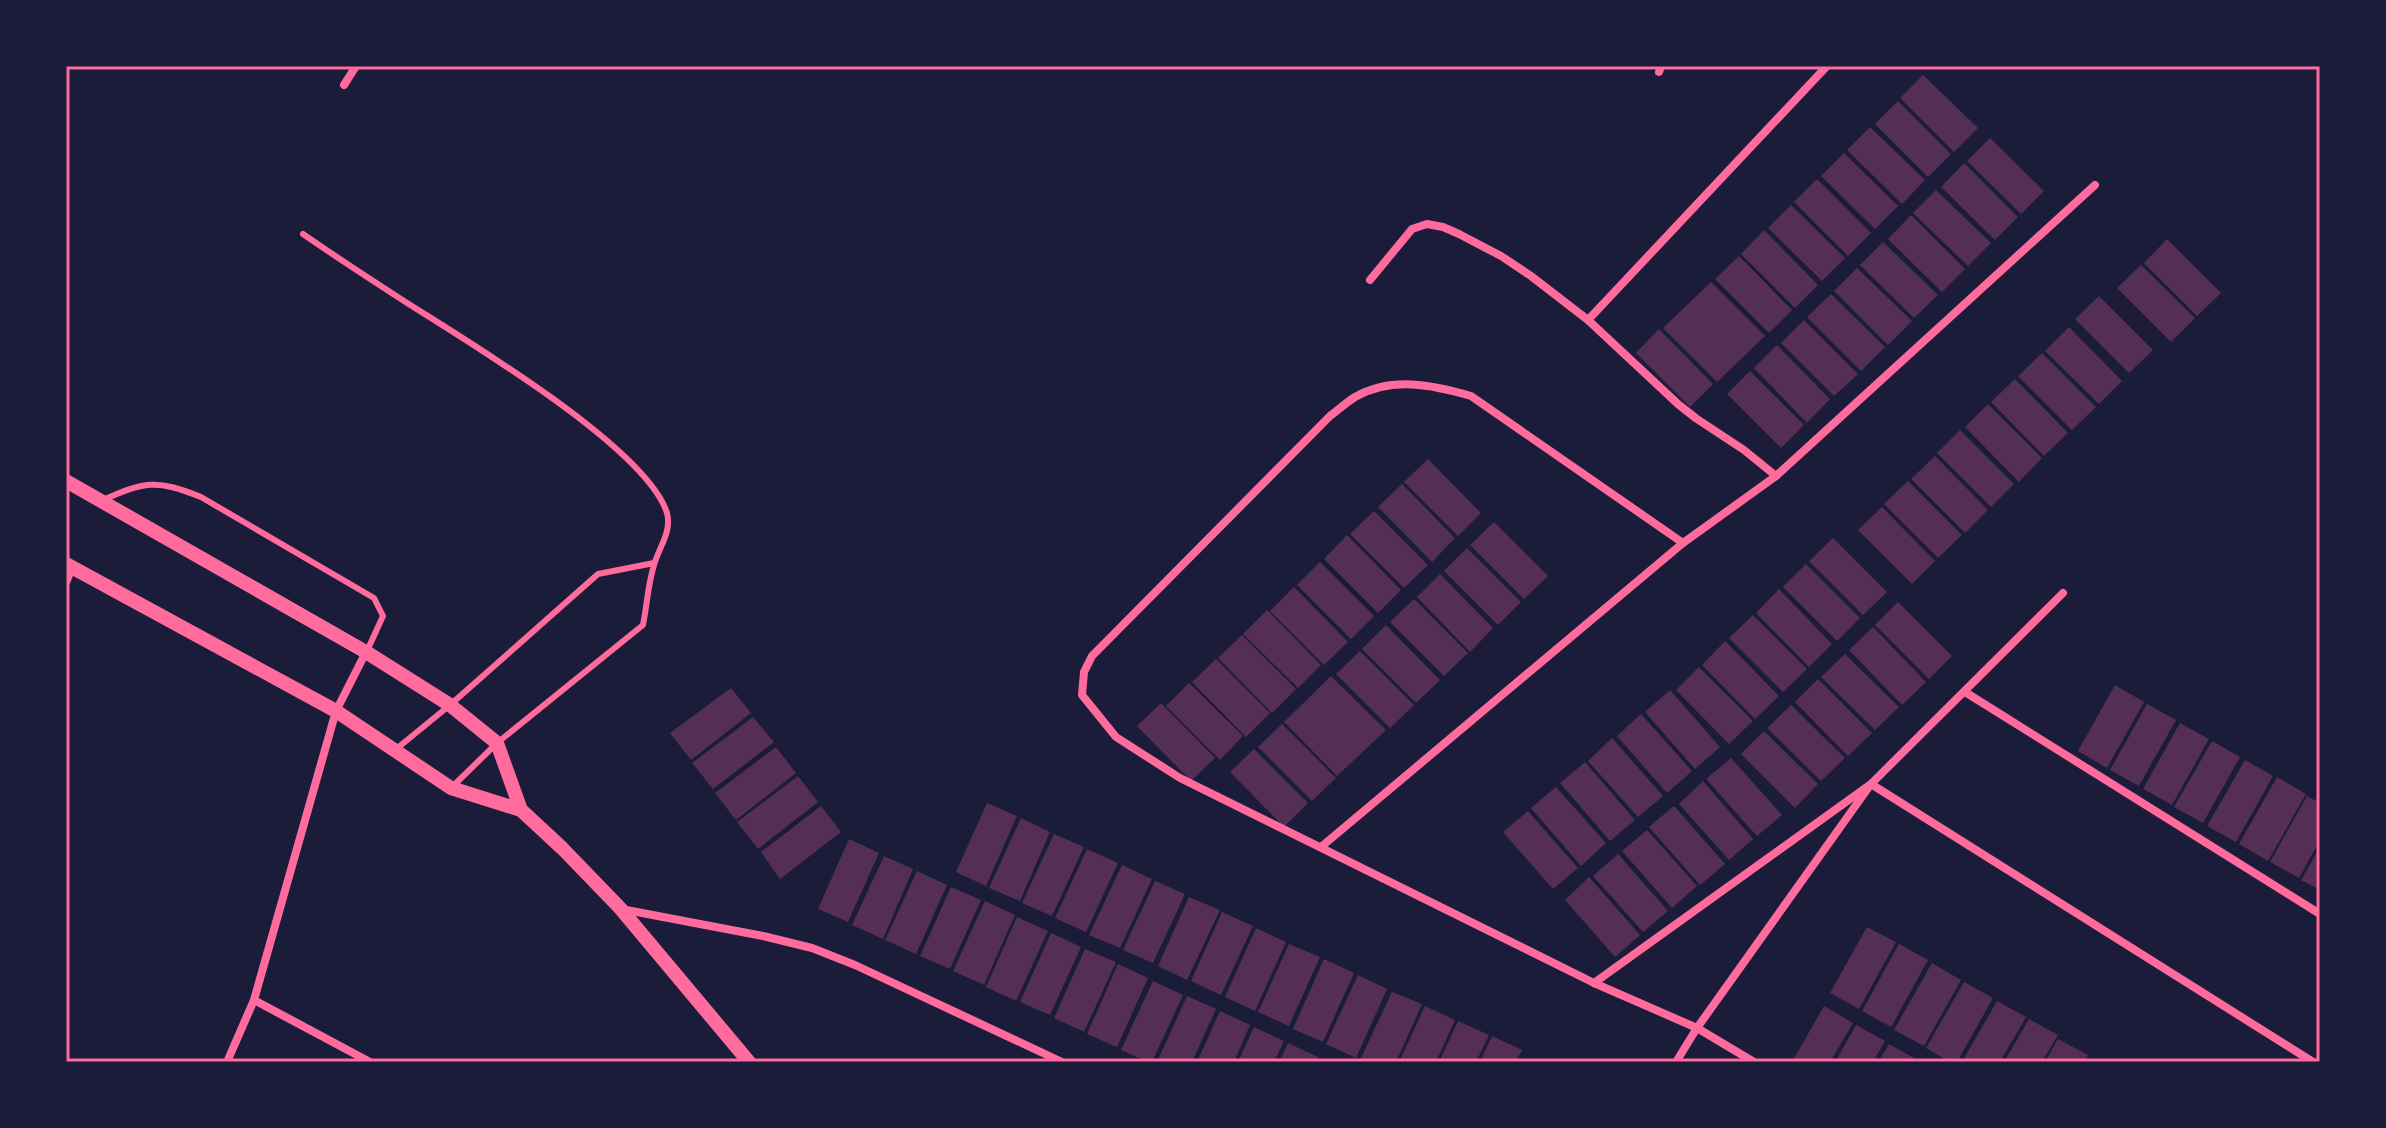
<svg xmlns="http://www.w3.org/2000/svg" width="2386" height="1128" font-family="Arial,sans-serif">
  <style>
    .building { fill: #542f53 }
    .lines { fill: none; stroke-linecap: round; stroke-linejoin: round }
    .service { stroke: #ff6b9d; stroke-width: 6 }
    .minor { stroke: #ff6b9d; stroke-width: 8 }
    .tertiary { stroke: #ff6b9d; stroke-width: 14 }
    .neatline { fill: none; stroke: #ff6b9d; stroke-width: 3 }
  </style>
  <rect width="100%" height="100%" fill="#1b1b3a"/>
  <g class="building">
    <path d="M1923,75L1978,128L1954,152L1900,98Z"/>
    <path d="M1898,101L1951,154L1928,177L1875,124Z"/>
    <path d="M1870,127L1925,180L1902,204L1847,150Z"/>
    <path d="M1990,138L2044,191L2021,214L1967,161Z"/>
    <path d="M1844,153L1898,206L1875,229L1821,176Z"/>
    <path d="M1964,163L2018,217L1995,240L1941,187Z"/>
    <path d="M1817,179L1871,233L1848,256L1794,202Z"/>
    <path d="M1936,190L1991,243L1968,266L1913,213Z"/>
    <path d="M1791,205L1845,258L1822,281L1768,228Z"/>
    <path d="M1911,215L1965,269L1942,292L1888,239Z"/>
    <path d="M1764,230L1818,285L1795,308L1741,254Z"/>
    <path d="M2167,239L2221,293L2197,316L2144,263Z"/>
    <path d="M1883,242L1938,295L1914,318L1860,265Z"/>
    <path d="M1739,256L1792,310L1769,333L1715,279Z"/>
    <path d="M2141,265L2195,318L2171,342L2117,288Z"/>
    <path d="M1857,268L1912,321L1888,345L1834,291Z"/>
    <path d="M1711,282L1765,336L1717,382L1663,328Z"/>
    <path d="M1831,294L1885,347L1861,371L1807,317Z"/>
    <path d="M2099,296L2153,350L2129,373L2075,319Z"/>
    <path d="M1804,320L1858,374L1834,396L1781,343Z"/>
    <path d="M2069,327L2122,381L2099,404L2045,351Z"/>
    <path d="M1659,329L1713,384L1690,407L1636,353Z"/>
    <path d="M1777,345L1830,399L1807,423L1754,368Z"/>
    <path d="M2042,353L2096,407L2072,430L2018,376Z"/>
    <path d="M1750,371L1804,425L1781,448L1727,394Z"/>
    <path d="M2015,379L2068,433L2044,456L1991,402Z"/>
    <path d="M1988,404L2042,458L2019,482L1965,427Z"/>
    <path d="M1960,430L2014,484L1991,507L1937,453Z"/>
    <path d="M1935,456L1988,510L1965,533L1911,479Z"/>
    <path d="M1428,459L1481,513L1458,536L1404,482Z"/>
    <path d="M1908,481L1962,535L1938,558L1884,504Z"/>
    <path d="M1402,484L1455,538L1432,562L1378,507Z"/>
    <path d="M1882,507L1935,561L1912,584L1858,530Z"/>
    <path d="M1374,511L1428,565L1404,588L1350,534Z"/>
    <path d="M1494,522L1548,576L1524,599L1470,545Z"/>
    <path d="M1347,535L1401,590L1378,613L1324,559Z"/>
    <path d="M1833,538L1887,592L1863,615L1809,561Z"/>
    <path d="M1467,548L1521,602L1498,625L1444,571Z"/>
    <path d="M1320,562L1374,616L1351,639L1297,585Z"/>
    <path d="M1806,564L1860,618L1837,641L1783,587Z"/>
    <path d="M1440,574L1493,628L1470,652L1417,597Z"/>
    <path d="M1294,587L1348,642L1324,665L1270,611Z"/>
    <path d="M1779,589L1832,644L1809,667L1756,613Z"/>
    <path d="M1414,599L1468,653L1444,676L1390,622Z"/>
    <path d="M1898,602L1952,656L1929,679L1875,625Z"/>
    <path d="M1267,610L1321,665L1298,688L1243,634Z"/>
    <path d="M1753,615L1807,669L1783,692L1729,638Z"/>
    <path d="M1386,625L1440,680L1416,703L1362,649Z"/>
    <path d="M1873,627L1926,682L1902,705L1849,650Z"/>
    <path d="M1242,635L1296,689L1272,713L1218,658Z"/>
    <path d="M1725,641L1779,696L1755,719L1702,665Z"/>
    <path d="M1360,651L1414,705L1390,728L1336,674Z"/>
    <path d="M1845,654L1899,707L1875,730L1821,677Z"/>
    <path d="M1216,659L1270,713L1246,737L1192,682Z"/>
    <path d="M1699,667L1753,721L1729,744L1676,690Z"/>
    <path d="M1331,676L1386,730L1337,776L1284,722Z"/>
    <path d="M1818,679L1872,733L1848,756L1795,702Z"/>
    <path d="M1189,683L1243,736L1220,760L1166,706Z"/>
    <path d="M2115,685L2144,702L2107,768L2078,751Z"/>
    <path d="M731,688L751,713L691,760L670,733Z"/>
    <path d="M1670,690L1720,747L1695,769L1645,712Z"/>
    <path d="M1161,703L1215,758L1191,781L1137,726Z"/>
    <path d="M2147,704L2176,720L2139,786L2110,770Z"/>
    <path d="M1791,705L1845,758L1821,781L1767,728Z"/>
    <path d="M1641,714L1692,771L1667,793L1617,736Z"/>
    <path d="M753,717L774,742L713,789L692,763Z"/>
    <path d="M2180,723L2209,739L2172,805L2143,789Z"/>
    <path d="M1282,724L1336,778L1312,801L1258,747Z"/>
    <path d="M1764,731L1818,784L1795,808L1741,754Z"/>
    <path d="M1612,738L1663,796L1638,817L1588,761Z"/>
    <path d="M2212,741L2240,757L2203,823L2174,807Z"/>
    <path d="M776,747L796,773L736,820L715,793Z"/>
    <path d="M1254,749L1308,803L1284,827L1230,772Z"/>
    <path d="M1731,758L1782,815L1757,836L1706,779Z"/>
    <path d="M2245,760L2273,776L2236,842L2207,826Z"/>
    <path d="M1585,762L1635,820L1610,841L1560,783Z"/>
    <path d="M798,776L818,802L758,849L737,822Z"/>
    <path d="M2277,777L2306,794L2268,861L2239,844Z"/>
    <path d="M1703,781L1753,839L1729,860L1679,804Z"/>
    <path d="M1556,787L1606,843L1581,866L1531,808Z"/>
    <path d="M2307,796L2320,803V840L2299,878L2270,862Z"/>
    <path d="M987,803L1017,816L986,886L956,872Z"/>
    <path d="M821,806L841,832L780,879L761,852Z"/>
    <path d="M1674,806L1725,864L1700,885L1649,827Z"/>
    <path d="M1528,811L1578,868L1553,889L1503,832Z"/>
    <path d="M1021,818L1050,832L1020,901L989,888Z"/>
    <path d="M1647,830L1697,886L1672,908L1622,851Z"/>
    <path d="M1054,834L1084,847L1052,916L1022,903Z"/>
    <path d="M849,839L879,853L848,922L818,909Z"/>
    <path d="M2320,847V890L2301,880Z"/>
    <path d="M1087,849L1118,863L1086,932L1055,918Z"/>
    <path d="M1618,854L1668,911L1643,932L1593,876Z"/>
    <path d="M884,856L913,869L883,939L852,925Z"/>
    <path d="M1122,865L1152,879L1120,948L1089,935Z"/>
    <path d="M917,871L947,885L916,954L885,940Z"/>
    <path d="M1589,877L1640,935L1615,957L1565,900Z"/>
    <path d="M1155,881L1185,894L1153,963L1123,950Z"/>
    <path d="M951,887L981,900L950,969L920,956Z"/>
    <path d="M1189,897L1220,910L1187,980L1158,966Z"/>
    <path d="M985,901L1015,915L984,985L953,971Z"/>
    <path d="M1222,912L1253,926L1221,995L1191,981Z"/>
    <path d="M1017,917L1048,931L1016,1001L986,987Z"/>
    <path d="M1867,927L1896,942L1859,1009L1830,993Z"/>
    <path d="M1256,928L1286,942L1255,1011L1225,997Z"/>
    <path d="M1051,933L1081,947L1050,1015L1020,1002Z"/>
    <path d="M1289,944L1320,957L1289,1026L1258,1012Z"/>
    <path d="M1899,944L1928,960L1891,1027L1862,1011Z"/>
    <path d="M1085,949L1116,962L1084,1032L1054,1018Z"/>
    <path d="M1324,959L1354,973L1323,1042L1293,1029Z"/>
    <path d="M1932,963L1961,980L1924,1046L1894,1030Z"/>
    <path d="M1118,964L1148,978L1117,1047L1087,1034Z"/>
    <path d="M1358,975L1387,989L1356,1058L1326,1044Z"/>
    <path d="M1153,981L1183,995L1152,1062H1148L1121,1050Z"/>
    <path d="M1964,982L1993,998L1957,1062H1950L1926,1048Z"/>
    <path d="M1392,992L1422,1004L1396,1062H1363L1360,1060Z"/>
    <path d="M1187,996L1216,1009L1192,1062H1157Z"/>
    <path d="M1997,1001L2026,1017L2000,1062H1962Z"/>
    <path d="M1425,1006L1455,1020L1436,1062H1399Z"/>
    <path d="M1824,1006L1853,1023L1830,1062H1792Z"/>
    <path d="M1220,1011L1250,1025L1234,1062H1197Z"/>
    <path d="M2029,1019L2058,1035L2042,1062H2004Z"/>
    <path d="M1458,1021L1489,1035L1476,1062H1439Z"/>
    <path d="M1856,1025L1885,1041L1873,1062H1835Z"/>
    <path d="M1254,1027L1284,1041L1274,1062H1238Z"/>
    <path d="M1492,1036L1522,1050L1516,1062H1480Z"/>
    <path d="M2058,1039L2088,1055L2084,1062H2045Z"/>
    <path d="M1288,1043L1318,1057L1316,1062H1279Z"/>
    <path d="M1889,1044L1921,1062H1878Z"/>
  </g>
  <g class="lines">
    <g class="service">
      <path d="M303,234C336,257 370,279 404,301C465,340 646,447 667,513C672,532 659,547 654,565C648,584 647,605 643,625L497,743L451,788"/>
      <path d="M101,501C145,481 156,479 201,497L374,598L383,616L367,651"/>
      <path d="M66,585L73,568"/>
      <path d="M395,750L450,705L598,574L654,563"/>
    </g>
    <g class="minor">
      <path d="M1659,72L1661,66"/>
      <path d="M344,85L356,66"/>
      <path d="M1370,280L1412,229L1427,224L1443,227L1459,234L1501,256L1531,276L1588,320L1679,405L1697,419L1744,450L1776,476"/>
      <path d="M1588,320L1827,66"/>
      <path d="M1683,543L1471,396C1433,385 1392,376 1355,397C1347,402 1338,410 1330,416L1092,656L1084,672L1082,695L1116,737L1180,778L1594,983L1697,1028L1754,1062"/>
      <path d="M1965,692L2320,914"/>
      <path d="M1321,847L1683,543L1776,476L2095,185"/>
      <path d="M621,909L763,936L812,948L855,965L1062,1062"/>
      <path d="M1594,983L1871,784L2063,593"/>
      <path d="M254,1000L370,1062"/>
      <path d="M227,1062L254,1000L336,711L366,652"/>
      <path d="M1676,1062L1697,1028L1871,784L2313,1062"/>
    </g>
    <g class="tertiary">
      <path d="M66,481L366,652L450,705L497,743L521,810"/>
      <path d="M66,564L336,711L451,788L521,810L562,848L620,908L749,1062"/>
    </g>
  </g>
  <rect width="2386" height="1128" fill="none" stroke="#1b1b3a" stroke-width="136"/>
  <rect x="68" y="68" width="2250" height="992" class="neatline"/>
</svg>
